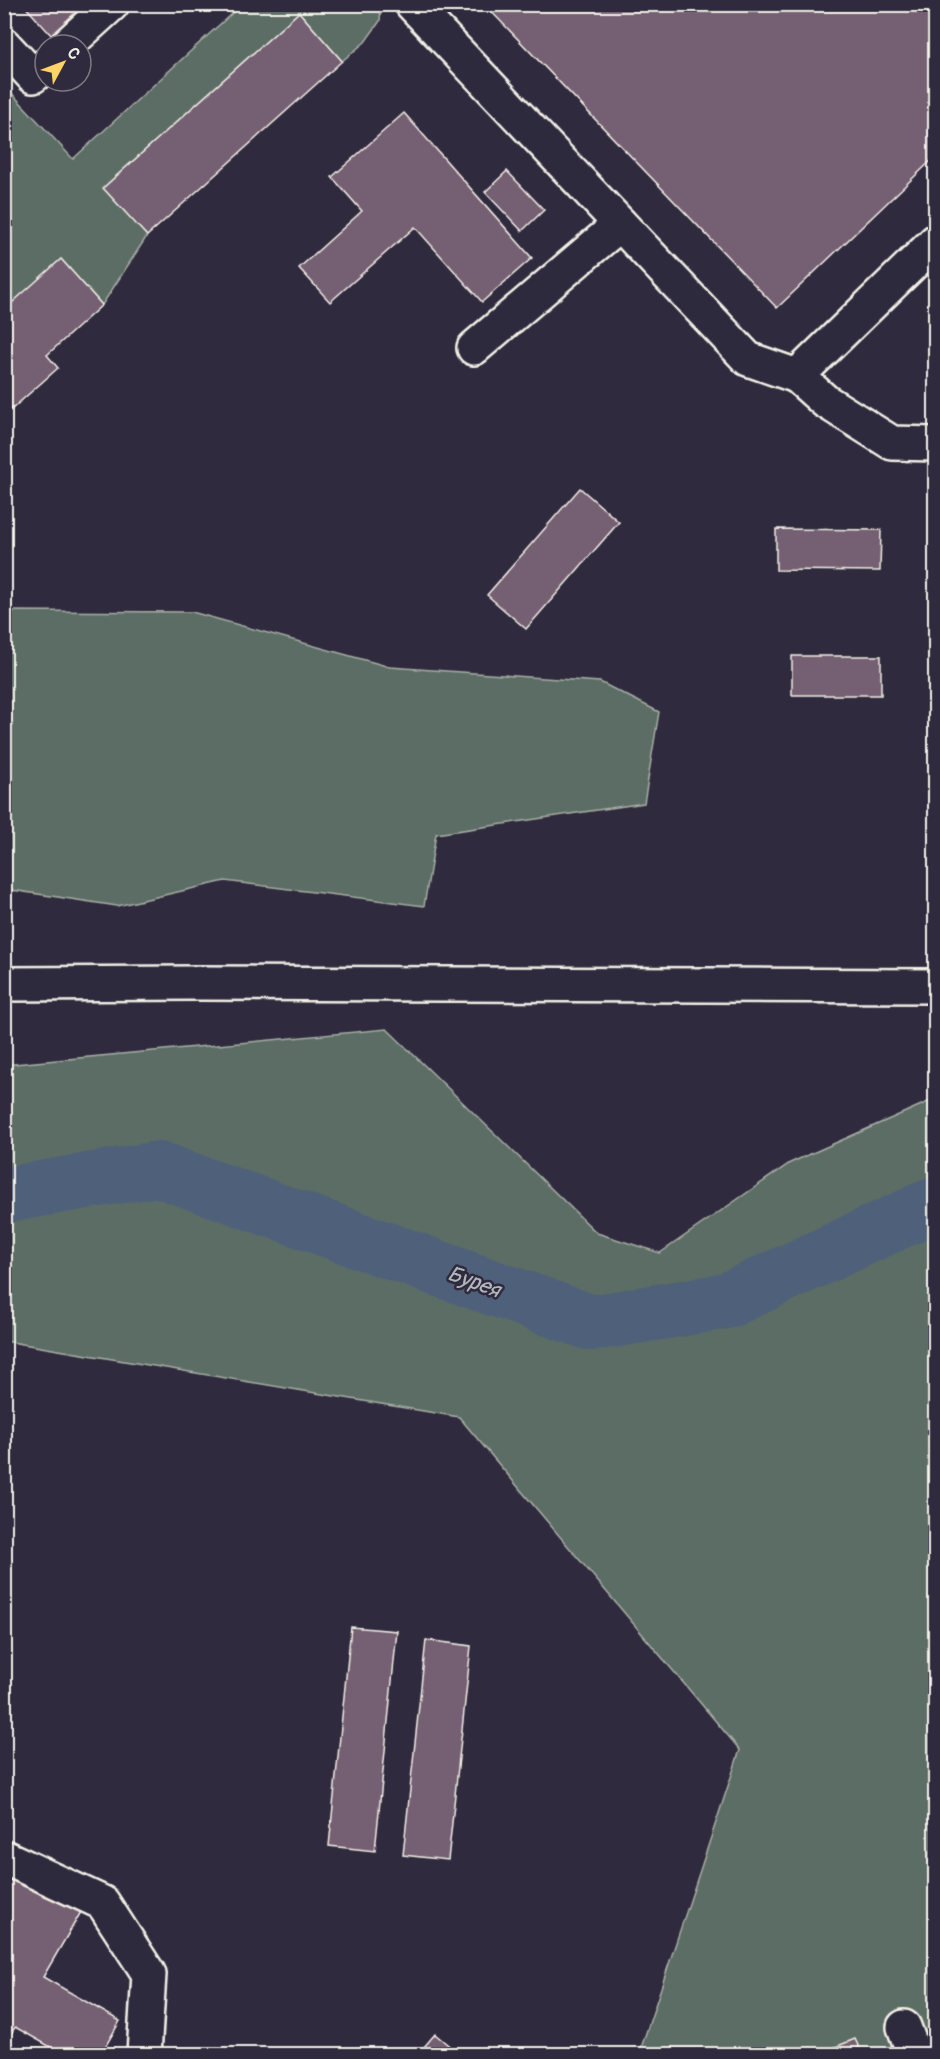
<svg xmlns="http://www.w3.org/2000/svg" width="940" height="2059" font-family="Pangolin,sans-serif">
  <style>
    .green { fill: #5b6d65; stroke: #a8afa6; stroke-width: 1.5 }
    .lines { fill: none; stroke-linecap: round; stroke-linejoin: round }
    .river { stroke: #4f617a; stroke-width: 56 }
    .building { fill: #755e73; stroke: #f4f1e8; stroke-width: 1.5 }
    .minor-casing { stroke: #f4f1e8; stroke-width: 38 }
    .minor { stroke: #2f2a3d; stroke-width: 33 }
    .labels { text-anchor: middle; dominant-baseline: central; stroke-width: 5; stroke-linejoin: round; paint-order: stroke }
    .water-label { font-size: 22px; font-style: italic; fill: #b2b7bc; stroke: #2f2a3d }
  </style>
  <rect width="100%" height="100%" fill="#2f2a3d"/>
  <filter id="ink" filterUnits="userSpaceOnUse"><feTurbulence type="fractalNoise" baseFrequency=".0167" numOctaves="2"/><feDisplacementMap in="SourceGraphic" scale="12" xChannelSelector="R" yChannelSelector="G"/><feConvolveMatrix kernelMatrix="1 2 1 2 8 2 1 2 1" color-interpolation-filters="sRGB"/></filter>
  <g filter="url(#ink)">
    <g class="green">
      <path d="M241,5H381L380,21L365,42L342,61L299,12L104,187L147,236L102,305L61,259L5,310L4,85L73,159Z"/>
      <path d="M4,611L192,612L390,667L600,682L659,712L644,803L436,834L424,906L225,881L117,906L5,889Z"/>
      <path d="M387,1029L597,1233L660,1253L790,1163L935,1099V2054H639L740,1750L459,1417L5,1341L4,1065Z"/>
    </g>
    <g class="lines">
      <path class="river" d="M4,1195L158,1169L592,1323L726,1301L936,1204"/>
    </g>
    <g class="building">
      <path d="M23,4H86L52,36Z"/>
      <path d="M484,4H936V156L777,308Z"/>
      <path d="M299,12L342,61L147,236L103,188Z"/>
      <path d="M404,113L532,258L482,302L415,227L330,302L299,268L362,211L332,177Z"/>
      <path d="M507,171L544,210L522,231L485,192Z"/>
      <path d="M61,259L102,305L47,355L58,368L4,416V310Z"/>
      <path d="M580,488L619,522L526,629L487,595Z"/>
      <path d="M776,529L881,530L880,571L776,570Z"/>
      <rect x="792" y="656" width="89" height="39"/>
      <path d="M351,1627L397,1631L375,1851L329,1846Z"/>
      <path d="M426,1640L471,1646L448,1860L403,1855Z"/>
      <path d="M14,1874L81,1912L43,1977L120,2021L101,2054H63L15,2027L4,2046V1890Z"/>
      <path d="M435,2034L459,2054H418Z"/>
      <path d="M855,2039L862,2054H818Z"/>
    </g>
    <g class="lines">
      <g class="minor-casing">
        <g id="minor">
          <path d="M412,4L748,359L797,376L936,241"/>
          <path d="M4,45L33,76L45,66"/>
          <path d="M67,45L112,4"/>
          <path d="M474,348L620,224"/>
          <path d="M797,376L825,401L892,443L936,444"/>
          <path d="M4,984L198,983L936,986"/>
          <path d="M4,1857L103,1903L149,1974L144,2054"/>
          <path d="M904,2027L914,2054"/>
        </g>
      </g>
      <use href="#minor" class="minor"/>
    </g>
  </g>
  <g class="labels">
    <g class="water-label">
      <text transform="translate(474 1282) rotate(20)">Бурея</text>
    </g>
  </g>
  <rect width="940" height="2059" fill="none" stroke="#2f2a3d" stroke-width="24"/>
  <rect x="12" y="12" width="916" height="2035" fill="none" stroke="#f4f1e8" stroke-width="2" filter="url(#ink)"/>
  <g transform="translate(63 63) rotate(49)"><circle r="28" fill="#2f2a3d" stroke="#7e7a81" stroke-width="1.5"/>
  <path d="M0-4.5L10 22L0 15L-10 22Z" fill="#ffd166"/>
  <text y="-9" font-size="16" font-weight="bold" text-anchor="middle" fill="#f4f1e8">С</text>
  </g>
</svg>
